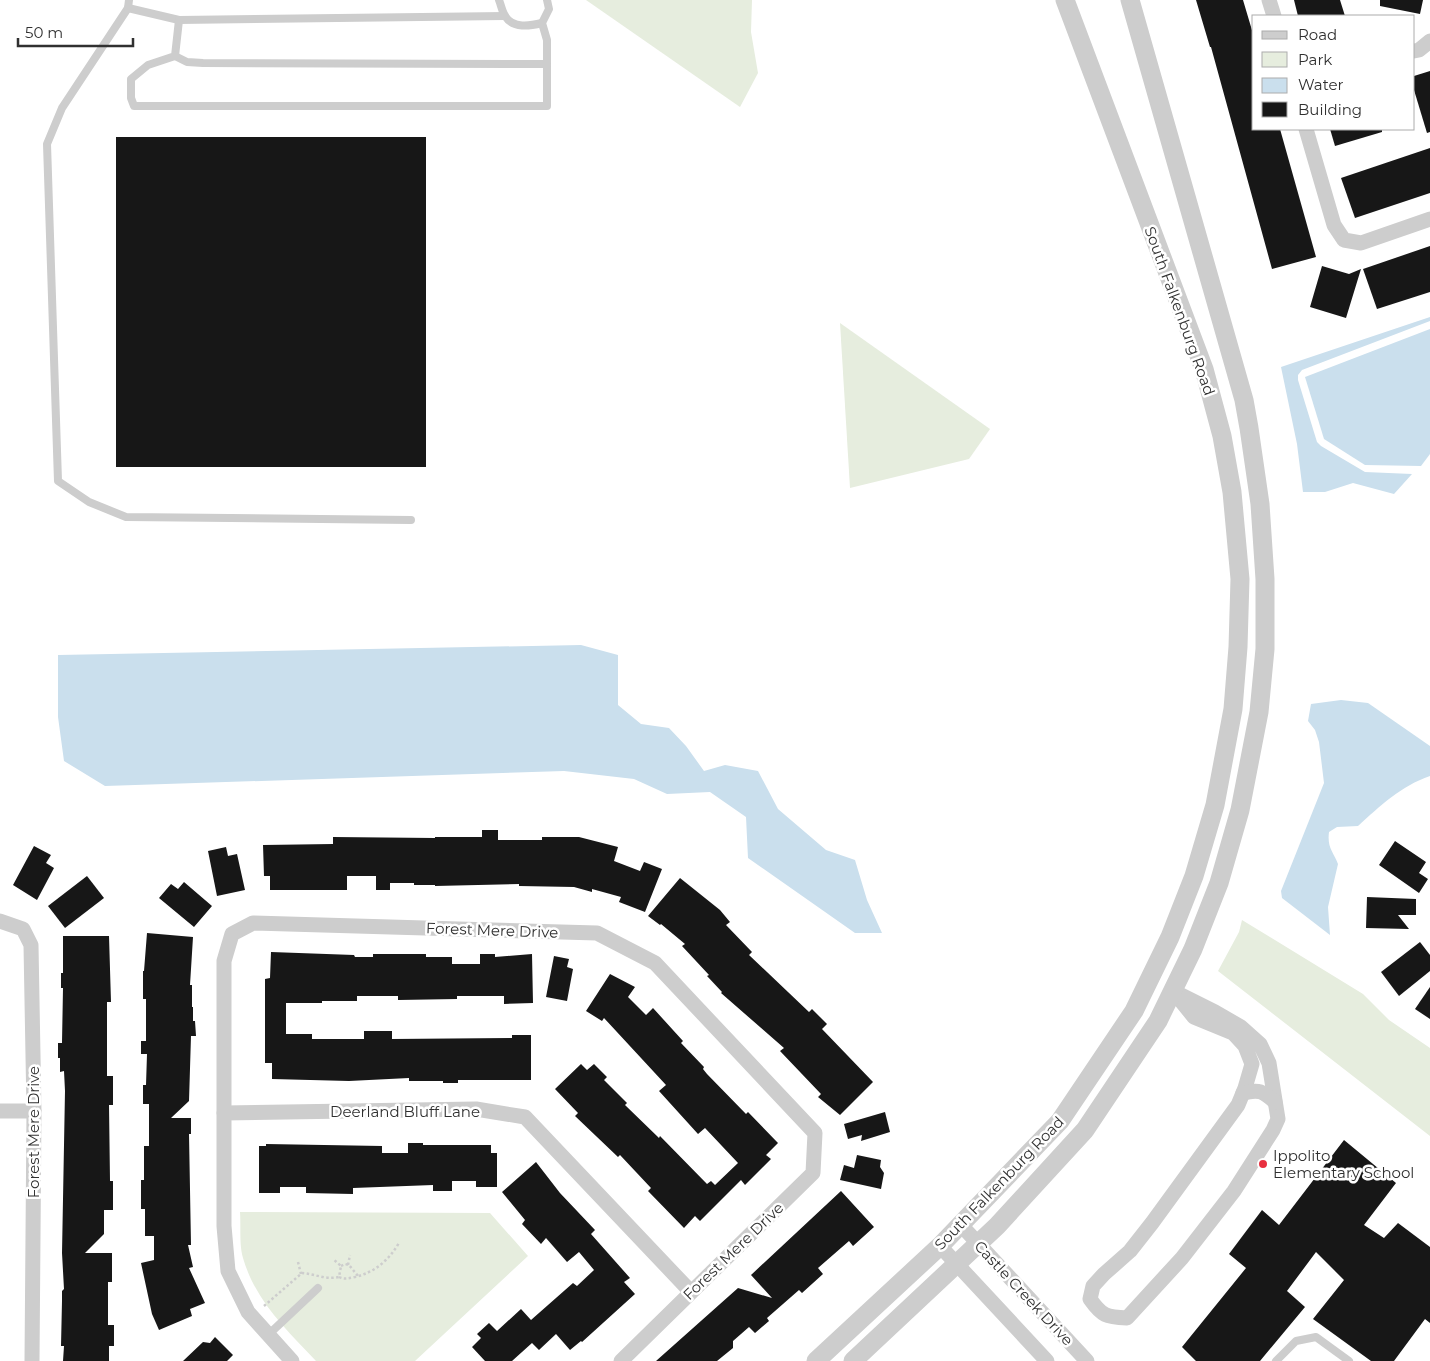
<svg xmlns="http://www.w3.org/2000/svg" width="1430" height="1361" font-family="Montserrat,sans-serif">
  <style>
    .green { fill: #e6edde }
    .water { fill: #cadfed }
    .building { fill: #171717 }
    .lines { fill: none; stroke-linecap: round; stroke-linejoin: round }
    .path { stroke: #cdcdcd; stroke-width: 2.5; stroke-dasharray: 2.5 2.5; stroke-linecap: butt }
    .service { stroke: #cdcdcd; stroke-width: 8 }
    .minor { stroke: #cdcdcd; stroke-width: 15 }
    .tertiary { stroke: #cdcdcd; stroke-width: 19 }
    .poi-dot { fill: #e8303f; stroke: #fff; stroke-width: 2 }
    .labels { text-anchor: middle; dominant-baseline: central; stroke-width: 5; stroke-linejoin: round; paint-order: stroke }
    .street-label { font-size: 15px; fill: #303030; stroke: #fff }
    .poi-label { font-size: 15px; fill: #303030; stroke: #fff; text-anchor: start }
  </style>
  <rect width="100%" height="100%" fill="#fff"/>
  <g class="green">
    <path d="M586,0H752L751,32L758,73L740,107Z"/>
    <path d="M840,323L990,429L969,459L850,488Z"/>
    <path d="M1242,920L1363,994L1389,1020L1430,1048V1136L1218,971L1239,932Z"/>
    <path d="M240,1212L490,1213L528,1256L415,1361H316C286,1329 256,1302 243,1258C239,1245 241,1226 240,1212Z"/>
  </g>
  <g class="water">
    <path d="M1430,317V321L1302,370L1298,375V380L1317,442L1321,446L1365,472L1412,474L1394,494L1353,483L1325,492H1303L1297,444L1281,367Z"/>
    <path d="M1430,329V454L1421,466L1365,465L1324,439L1305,377Z"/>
    <path d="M581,645L618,655V705L641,724L669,728L686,746L704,771L725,765L758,771L778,809L826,850L855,860L867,900L882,933H855L748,858L746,817L710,792L667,794L634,779L564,771L105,786L64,761L58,717V655Z"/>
    <path d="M1341,700L1368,703L1430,746V776C1401,786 1380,806 1358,826L1337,827L1329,832C1327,848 1333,851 1338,864L1328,907L1330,935L1282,898L1281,891L1324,783L1319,742L1315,730L1308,721L1311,704Z"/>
  </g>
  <g class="building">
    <path d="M1196,0H1243L1254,37V129H1280L1316,257L1272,269L1211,47H1210Z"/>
    <path d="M1294,0H1340L1345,16H1298Z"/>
    <path d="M1380,0H1423L1420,14L1380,6Z"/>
    <path d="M1430,71V132L1427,133L1414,90V76Z"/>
    <path d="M1330,129H1382V132L1335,146Z"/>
    <rect x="116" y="137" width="310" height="330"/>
    <path d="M1430,148V193L1355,218L1341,178Z"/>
    <path d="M1430,246V292L1377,309L1363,269Z"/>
    <path d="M1322,266L1349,274L1361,269L1346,318L1310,307Z"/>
    <path d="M482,830H498V840H542V837H579L618,847L614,861L640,871L644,862L662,869L645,912L619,902L621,897L592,889V892L574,887L519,886V884L435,886V885H414V883H390V890H376V876H347V890H270V876H264L263,845L333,844V837L435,838V837H482Z"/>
    <path d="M1395,841L1426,862L1419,873L1428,879L1419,893L1379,865Z"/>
    <path d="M34,846L51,855L46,863L54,868L37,900L13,885Z"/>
    <path d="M226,847L228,856L237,854L245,890L217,896L208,851Z"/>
    <path d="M87,876L104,898L65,928L48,906Z"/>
    <path d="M680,878L720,910L730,922L726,925L752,952L749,955L809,1012L812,1009L827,1024L822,1029L873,1082L840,1115L818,1097L821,1094L780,1051L784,1048L721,993L722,992L707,976L709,975L682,946L685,944L661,924L660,925L648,916Z"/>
    <path d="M184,882L212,906L194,927L159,898L171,884L178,889Z"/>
    <path d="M1367,897L1416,899V915H1398L1409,929L1366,928Z"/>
    <path d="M147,933L193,937L190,985H192V1007H193V1021H195L196,1036H191L189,1101L171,1118H191V1134H189L191,1245H188L193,1267L189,1268L205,1303L190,1309L192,1316L159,1330L152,1314L141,1263L154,1260V1236H145V1209H141V1180H144V1146H149V1104H143V1085H146L147,1054H141V1041H146V999H143V971H144Z"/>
    <path d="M63,936H109L111,1002H107V1076H113V1105H109L110,1181H113V1210H104V1234L85,1253H112V1282H108V1325H114V1346H109V1361H63L64,1346H61L62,1301V1291L64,1289L62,1253L65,1091L64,1071L60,1072V1058H58V1043H62L63,988H61V973H63Z"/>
    <path d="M1420,942L1430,955V971L1399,996L1381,972Z"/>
    <path d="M271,952L354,955L355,957H373V954H426V957H452V964H480V954H495V957L532,954L533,1003L504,1004V996H457V999L398,1000V996H357V1001H322V1003H286V1034H312V1039H364V1031H392V1039L512,1038V1035H531V1080H458V1083H443V1081H409V1078L349,1081L272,1079V1063H265V979L270,978Z"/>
    <path d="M554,956L569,959L567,967L573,969L567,1001L546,997Z"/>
    <path d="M610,974L635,987L628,997L646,1015L653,1008L683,1041L681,1043L704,1067L703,1069L707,1074L746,1114L748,1112L778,1143L766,1155L771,1159L745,1185L741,1180L700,1221L695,1216L684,1228L648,1191L651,1188L620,1155L618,1157L575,1116L578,1113L555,1089L581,1064L587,1070L594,1064L607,1077L604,1080L627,1103L625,1105L659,1138L660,1136L707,1184L711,1181L715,1185L738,1163L705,1128L698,1134L659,1091L666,1085L604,1018L602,1021L586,1011Z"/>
    <path d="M1430,987V1019L1415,1009Z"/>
    <path d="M885,1112L890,1132L861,1141L862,1135L848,1139L844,1124Z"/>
    <path d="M1344,1140L1396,1183L1364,1225L1384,1238L1398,1223L1430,1247V1323L1425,1319L1394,1361H1371L1313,1319L1344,1280L1316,1252L1287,1291L1305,1307L1260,1361H1196L1182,1347L1246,1268L1229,1254L1262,1210L1279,1225Z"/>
    <path d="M408,1143H423V1145H491V1153H497V1187H476V1181H452V1191H433V1185L353,1188V1194L306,1193V1187H280V1193H259V1146H266V1144L382,1146V1153H408Z"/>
    <path d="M857,1155L881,1160L880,1167L884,1173L881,1189L840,1180L844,1165L854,1168Z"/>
    <path d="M536,1162L560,1193L595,1230L591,1234L630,1278L624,1282L635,1294L582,1342L581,1341L570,1350L556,1334L539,1350L532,1343L512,1361H485L472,1347L481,1338L477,1334L489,1323L497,1331L521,1309L531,1320L573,1283L577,1286L594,1270L579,1252L567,1262L546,1238L541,1244L522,1224L525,1220L502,1192Z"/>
    <path d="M841,1191L874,1227L853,1246L849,1241L818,1268L823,1274L802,1293L799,1290L767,1318L769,1321L755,1333L749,1327L733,1341V1348L717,1361H656L738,1288L772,1298L751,1275Z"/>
    <path d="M215,1337L233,1355L227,1361H183L203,1342L210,1343Z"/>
  </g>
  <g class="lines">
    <g class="path">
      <path d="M298,1262L301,1274"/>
      <path d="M348,1265L350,1255"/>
      <path d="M341,1266L345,1264L349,1265L358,1276"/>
      <path d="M339,1277C345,1280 349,1278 355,1277C375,1272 388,1261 399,1243"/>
      <path d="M264,1306L302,1273C315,1274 326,1280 339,1277L341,1266L333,1259"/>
    </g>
    <g class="service">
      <path d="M129,0L128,8L62,108L47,144L58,481L89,502L126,517L411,520"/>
      <path d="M499,0C501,5 502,11 505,16C513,29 530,26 542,23"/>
      <path d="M128,8L179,20L505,16"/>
      <path d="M179,20L175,56L148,65L131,79V98L134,106H547V40L542,23L549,9L547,0"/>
      <path d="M175,56L187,62L203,63L547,64"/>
      <path d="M268,1335L318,1288"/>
      <path d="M1276,1361L1296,1341L1316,1337L1349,1361"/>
    </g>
    <g class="minor">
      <path d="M1269,0L1274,16"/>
      <path d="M1414,51L1419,50L1430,41"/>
      <path d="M1306,129L1334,225L1344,240L1361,243L1430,219"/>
      <path d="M0,921L23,929L31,945L34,1111L32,1361"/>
      <path d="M1173,991L1215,1012L1241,1027L1260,1044L1269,1063L1278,1119L1273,1130L1234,1191L1182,1258L1127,1318C1106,1317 1102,1316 1090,1299L1093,1286L1104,1274L1130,1251L1152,1223L1238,1105L1245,1088L1252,1064L1245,1046L1233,1033L1194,1017Z"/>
      <path d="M1243,1093C1259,1089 1263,1091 1275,1102"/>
      <path d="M0,1111H34"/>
      <path d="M224,1113L476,1109L525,1117L691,1292"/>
      <path d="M961,1225L1087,1361"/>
      <path d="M940,1246L1047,1361"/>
      <path d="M292,1361L248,1312L228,1271L224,1226V961L232,934L253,923L597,933L655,963L815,1133L813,1173L621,1361"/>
    </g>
    <g class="tertiary">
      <path d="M816,1361L940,1246L1060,1121L1134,1011L1170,937L1194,876L1215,805L1233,709L1238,647L1240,579L1232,492L1222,436L1204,369L1065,0"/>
      <path d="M853,1361L997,1226L1085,1130L1158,1021L1193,949L1219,883L1240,810L1259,712L1265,649V579L1260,504L1249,428L1244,400L1130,0"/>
    </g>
  </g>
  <circle class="poi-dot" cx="1263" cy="1164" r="5"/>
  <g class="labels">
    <g class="street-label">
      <text transform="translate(1180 311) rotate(70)">South Falkenburg Road</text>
      <text transform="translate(492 930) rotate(2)">Forest Mere Drive</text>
      <text x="405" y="1111">Deerland Bluff Lane</text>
      <text transform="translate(33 1132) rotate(-90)">Forest Mere Drive</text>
      <text transform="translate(999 1183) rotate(-46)">South Falkenburg Road</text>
      <text transform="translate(733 1251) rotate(-44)">Forest Mere Drive</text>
      <text transform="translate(1024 1293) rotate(47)">Castle Creek Drive</text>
    </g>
    <g class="poi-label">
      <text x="1273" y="1155">Ippolito<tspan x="1273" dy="17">Elementary School</tspan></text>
    </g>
  </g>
  <rect x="1252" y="15" width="162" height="115" fill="#ffffff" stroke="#acacac"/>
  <rect x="1262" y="31" width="25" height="8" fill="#cdcdcd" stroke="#acacac"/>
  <text x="1298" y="40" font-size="15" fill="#303030">Road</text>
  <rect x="1262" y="52" width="25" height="15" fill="#e6edde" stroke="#acacac"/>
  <text x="1298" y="65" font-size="15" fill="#303030">Park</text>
  <rect x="1262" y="78" width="25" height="15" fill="#cadfed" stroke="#acacac"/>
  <text x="1298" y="90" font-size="15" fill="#303030">Water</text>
  <rect x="1262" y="102" width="25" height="15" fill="#171717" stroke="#acacac"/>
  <text x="1298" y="115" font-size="15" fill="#303030">Building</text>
  <path d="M18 38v8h115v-8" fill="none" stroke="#303030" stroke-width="2.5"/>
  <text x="25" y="38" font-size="15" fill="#303030" stroke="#ffffff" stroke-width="4" paint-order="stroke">50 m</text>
</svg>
